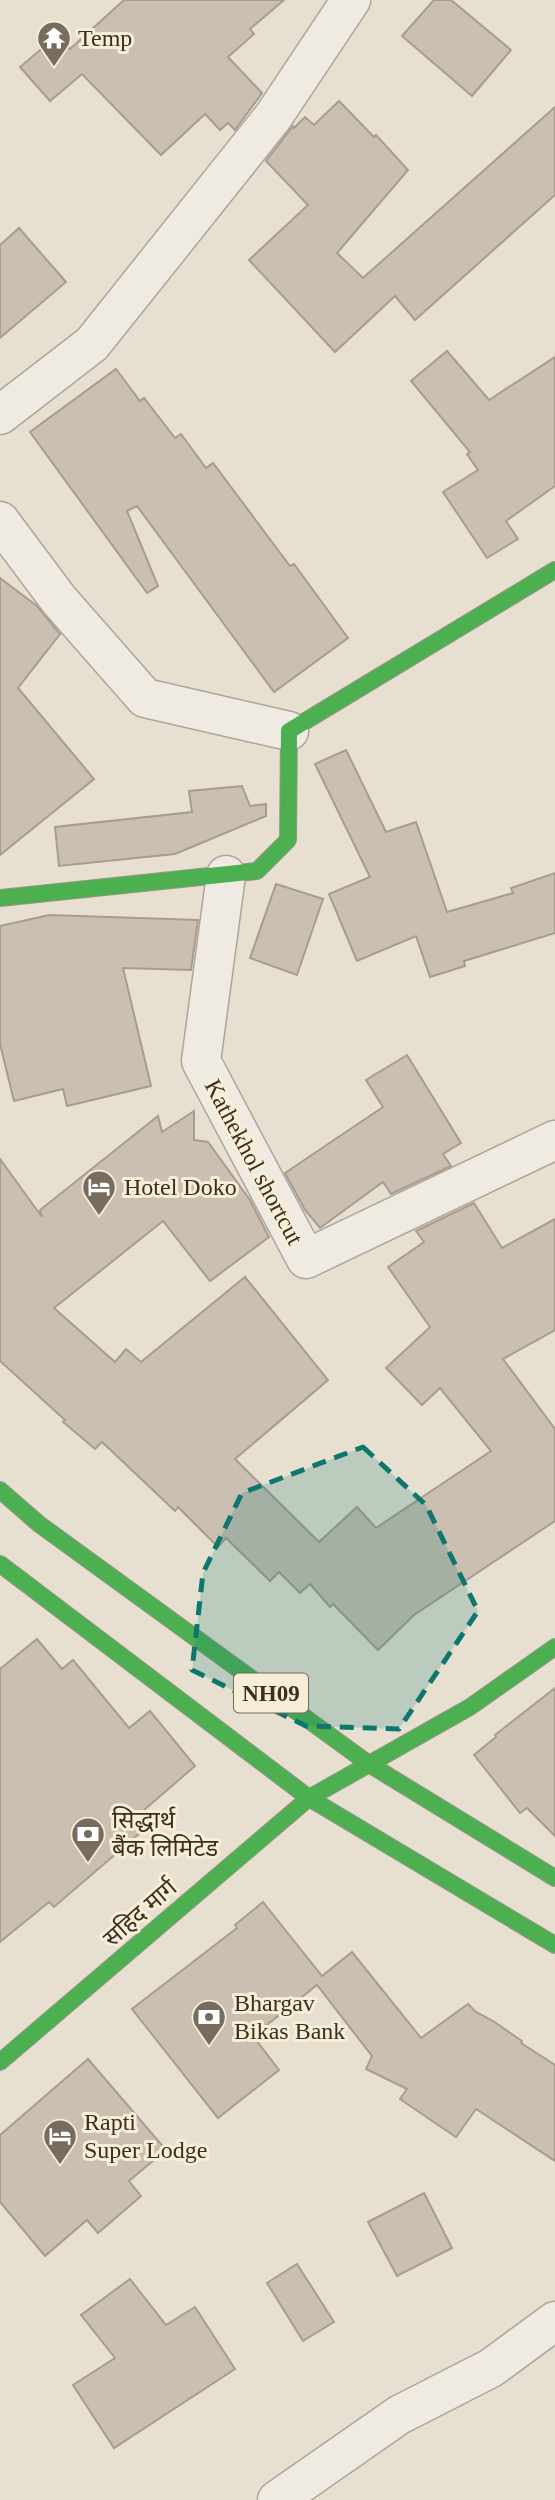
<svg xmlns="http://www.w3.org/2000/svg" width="555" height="2500" font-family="'Times New Roman','Noto Sans Devanagari',serif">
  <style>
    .building { fill: #cbbfb2; stroke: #a89c90; stroke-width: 2 }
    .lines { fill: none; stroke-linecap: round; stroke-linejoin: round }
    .street-casing { stroke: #ada599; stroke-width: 41 }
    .fast-casing { stroke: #9c958a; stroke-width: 18 }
    .street { stroke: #efebe3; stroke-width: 38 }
    .fast { stroke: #4caf50; stroke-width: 16 }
    .marked { fill: #0f766e; fill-opacity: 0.2; stroke: #0f766e; stroke-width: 5; stroke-dasharray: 14 9; stroke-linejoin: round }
    .labels { text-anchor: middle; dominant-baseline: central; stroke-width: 6; stroke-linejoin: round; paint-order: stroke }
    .shield { fill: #f7eed8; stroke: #756857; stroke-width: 2 }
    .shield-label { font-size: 23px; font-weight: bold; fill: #3d2e20 }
    .poi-label { font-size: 24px; fill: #3d2e20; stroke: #f7eed8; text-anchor: start }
    .street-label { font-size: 24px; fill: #3d2e20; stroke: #f7eed8 }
  </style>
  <rect width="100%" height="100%" fill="#e7e0d1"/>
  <g class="building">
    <path d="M124,0H284L250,29L254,34L228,57L262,93L235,130L228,123L220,130L205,114L161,155L82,74L50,101L20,67L58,35L70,49Z"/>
    <path d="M434,0H451L511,50L472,96L402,36Z"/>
    <path d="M339,101L374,137L376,135L408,170L337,253L363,278L555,107V195L415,320L395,296L335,352L249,260L308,205L266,161L293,126L294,128L305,117L314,125Z"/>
    <path d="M19,228L66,282L0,338V245Z"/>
    <path d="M447,351L489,400L555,357V486L506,521L518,539L487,558L443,492L478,470L467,454L470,452L411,381Z"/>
    <path d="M116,369L140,401L144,398L175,438L181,434L206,468L213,463L290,566L294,564L348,638L274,692L137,506L127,511L158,586L147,593L30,432Z"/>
    <path d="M0,578L37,606L60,634L18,688L94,779L0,855Z"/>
    <path d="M346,750L386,832L416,822L447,912L513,893L511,888L555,873V933L464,961L465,966L430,977L416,936L357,961L329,894L370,877L315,764Z"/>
    <path d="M242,786L250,806L266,804V816L175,854L59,866L55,827L192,812L189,791Z"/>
    <path d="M276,884L323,899L297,975L250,958Z"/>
    <path d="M49,915L198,920L191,970L123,968L151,1086L67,1106L63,1089L14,1101L0,1044V926Z"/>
    <path d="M407,1055L461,1143L443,1154L451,1166L391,1194L383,1182L320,1228L305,1210L285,1173L383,1107L366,1080Z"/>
    <path d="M194,1111V1140L208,1142L250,1200L269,1237L210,1281L163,1221L54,1308L115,1362L126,1349L141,1362L245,1277L328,1380L235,1459L319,1542L357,1507L376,1528L491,1451L440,1388L422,1405L386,1368L430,1327L388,1267L424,1242L416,1231L474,1203L502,1248L555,1219V1330L503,1359L555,1429V1521L414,1615L378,1650L333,1604L330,1607L310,1584L300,1593L279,1572L270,1581L226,1538L218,1547L178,1507L175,1511L102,1442L95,1449L63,1422L65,1420L0,1361V1159L42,1217L40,1210L158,1116L162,1132Z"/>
    <path d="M37,1639L62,1669L73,1660L129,1728L150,1711L195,1766L136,1817L146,1828L54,1907L49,1902L0,1942V1669Z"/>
    <path d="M555,1688V1836L527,1808L520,1813L474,1755L496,1737L495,1735Z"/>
    <path d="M263,1902L322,1976L352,1952L421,2038L468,2004L476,2012L493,2021L522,2041L521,2043L555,2065V2161L476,2109L456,2137L400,2099L407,2089L366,2069L372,2056L317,1985L253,2036L279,2070L218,2118L132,2009L237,1928L235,1925Z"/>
    <path d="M88,2059L166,2150L129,2181L141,2196L98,2233L87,2220L45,2256L0,2202V2135Z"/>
    <path d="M424,2193L452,2248L397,2276L368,2222Z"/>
    <path d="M297,2264L334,2322L303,2341L267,2283Z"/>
    <path d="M130,2279L166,2325L195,2307L235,2369L114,2448L73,2385L115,2358L81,2315Z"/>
  </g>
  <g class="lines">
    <g class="street-casing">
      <g id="street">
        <path d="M0,415L92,344L273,117L351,0"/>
        <path d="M0,521L59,600L145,698L289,731"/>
        <path d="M226,875L201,1061L306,1259L555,1140"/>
        <path d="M277,2500L399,2415L491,2368L555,2321"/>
      </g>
    </g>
    <g class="fast-casing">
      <g id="fast">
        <path d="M0,898L257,871L288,840L289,731L555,570"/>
        <path d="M0,1490L39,1524L369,1764L555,1878"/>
        <path d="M0,1564L309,1798L555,1945"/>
        <path d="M0,2062L309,1798L470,1707L555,1647"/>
      </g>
    </g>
    <use href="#street" class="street"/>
    <use href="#fast" class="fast"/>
  </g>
  <path class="marked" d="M363,1447L426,1505L478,1611L399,1729L306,1726L192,1670L203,1573L242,1493Z"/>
  <defs>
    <g id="temple-pin" transform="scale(1.75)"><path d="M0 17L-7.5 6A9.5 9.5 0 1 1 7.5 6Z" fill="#786c5e" stroke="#f7eed8"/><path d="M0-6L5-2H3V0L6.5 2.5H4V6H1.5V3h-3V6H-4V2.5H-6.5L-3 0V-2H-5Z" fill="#fff"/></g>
    <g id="hotel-pin" transform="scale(1.75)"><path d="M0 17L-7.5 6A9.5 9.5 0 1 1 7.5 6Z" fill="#786c5e" stroke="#f7eed8"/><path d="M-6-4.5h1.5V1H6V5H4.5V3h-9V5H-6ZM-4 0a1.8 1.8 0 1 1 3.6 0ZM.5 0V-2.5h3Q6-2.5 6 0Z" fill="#fff"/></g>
    <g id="bank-pin" transform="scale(1.75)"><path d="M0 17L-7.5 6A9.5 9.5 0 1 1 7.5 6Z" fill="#786c5e" stroke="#f7eed8"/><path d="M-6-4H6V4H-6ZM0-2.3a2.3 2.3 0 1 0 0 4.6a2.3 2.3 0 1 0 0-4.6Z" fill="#fff"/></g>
  </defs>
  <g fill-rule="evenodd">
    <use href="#temple-pin" x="54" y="38"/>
    <use href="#hotel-pin" x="99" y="1187"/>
    <use href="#bank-pin" x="88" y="1834"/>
    <use href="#bank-pin" x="209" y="2017"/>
    <use href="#hotel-pin" x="60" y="2136"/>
  </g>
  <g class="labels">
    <rect class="shield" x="234" y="1673.5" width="74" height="39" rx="5"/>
    <g class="shield-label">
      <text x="271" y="1693">NH09</text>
    </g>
    <g class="poi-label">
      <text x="78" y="38">Temp</text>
      <text x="124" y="1187">Hotel Doko</text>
      <text x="112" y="1820">सिद्धार्थ<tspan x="112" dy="28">बैंक लिमिटेड</tspan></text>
      <text x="234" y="2003">Bhargav<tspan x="234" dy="28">Bikas Bank</tspan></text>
      <text x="84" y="2122">Rapti<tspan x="84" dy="28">Super Lodge</tspan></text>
    </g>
    <g class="street-label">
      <text transform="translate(254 1162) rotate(62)">Kathekhol shortcut</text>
      <text transform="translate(140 1913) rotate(-41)">सहिद मार्ग</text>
    </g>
  </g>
</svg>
